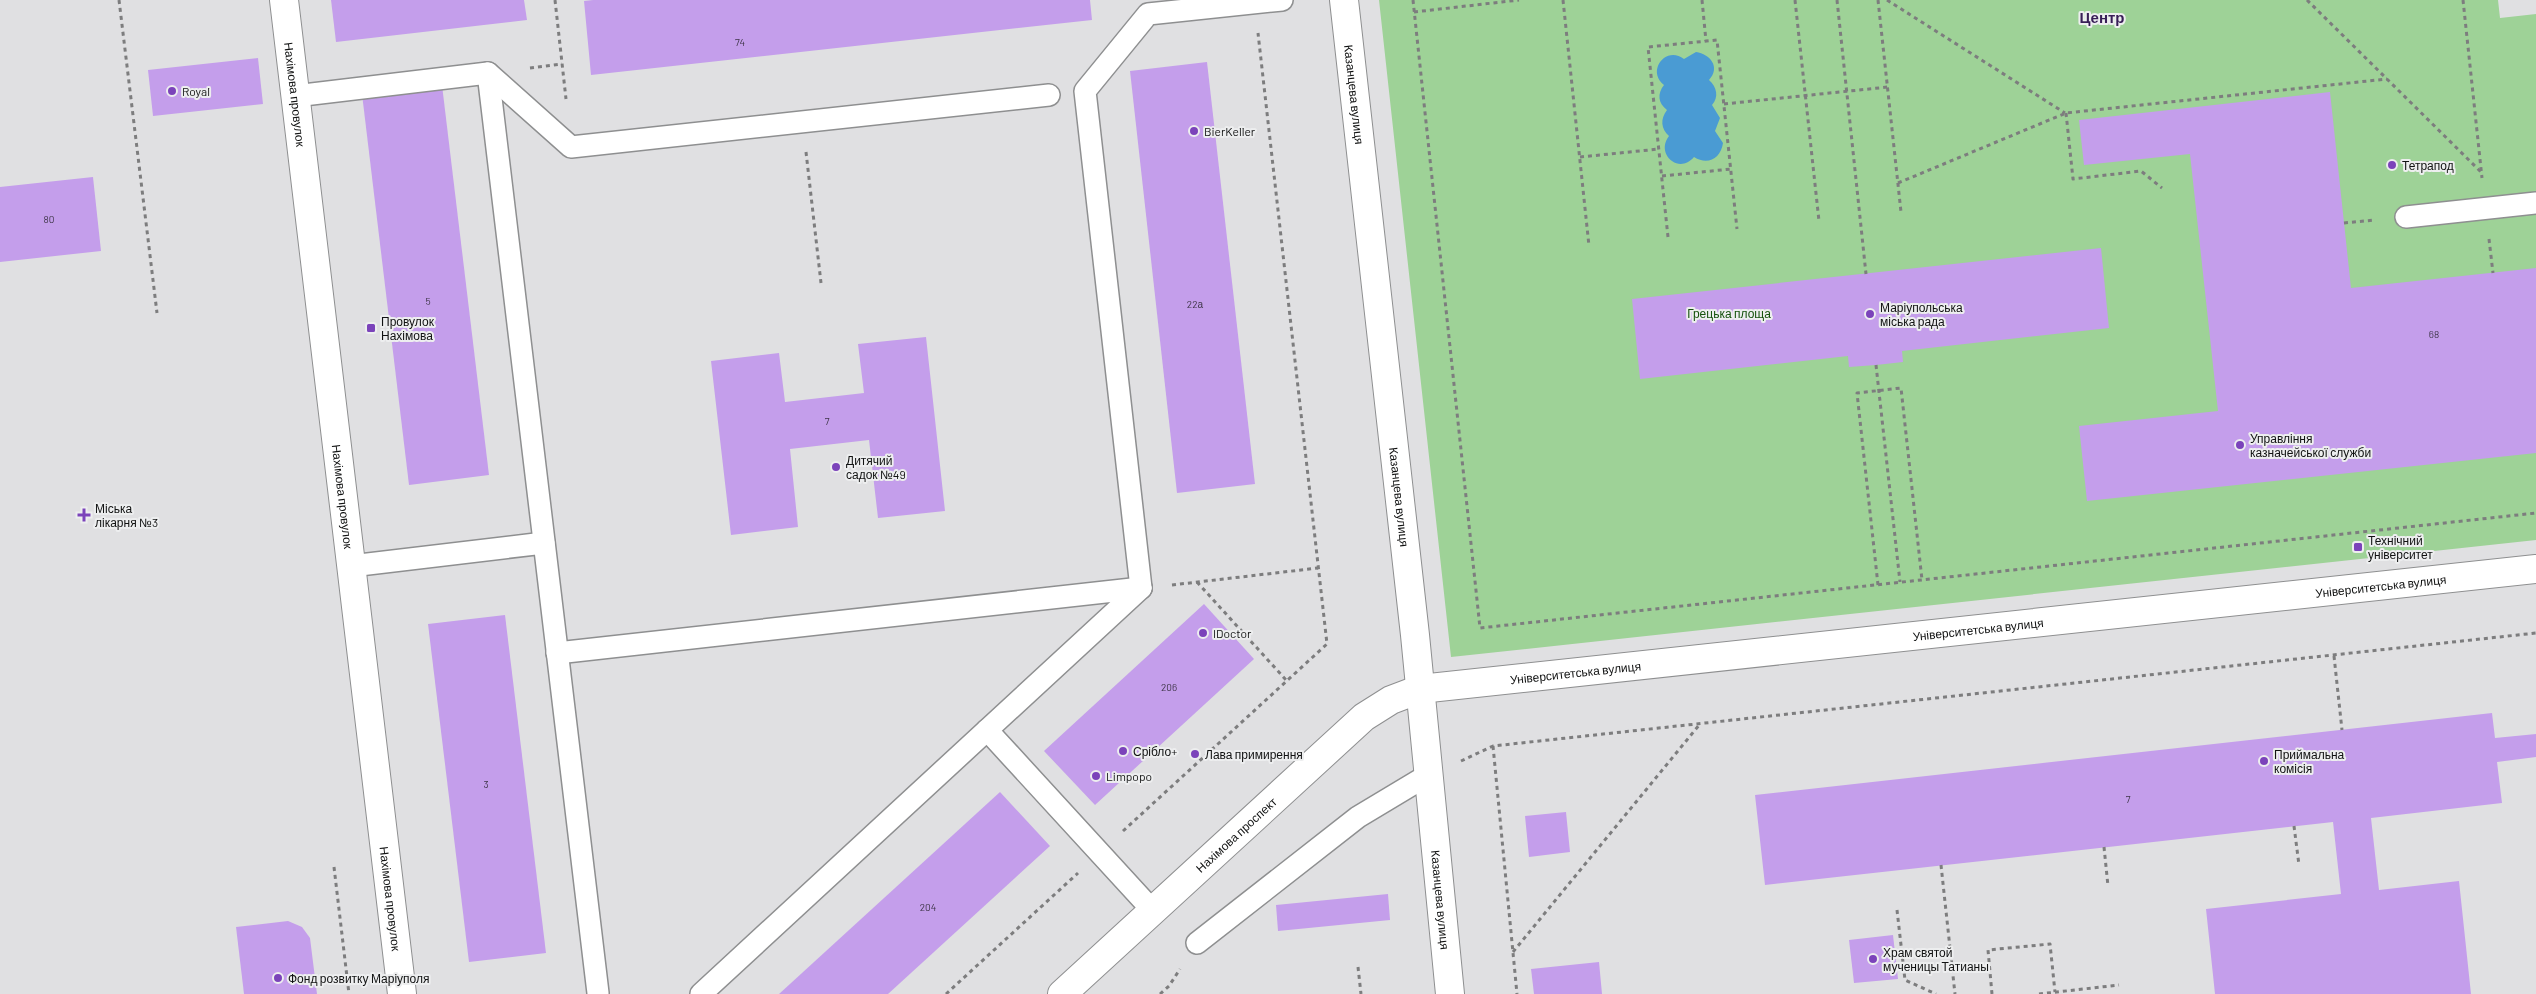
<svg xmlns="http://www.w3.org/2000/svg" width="2536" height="994" font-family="Barlow,sans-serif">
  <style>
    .green { fill: #9ed297 }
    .water { fill: #4a9bd3 }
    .building { fill: #c49eeb }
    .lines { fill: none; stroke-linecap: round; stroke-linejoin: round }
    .service-casing { stroke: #8e8f90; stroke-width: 24 }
    .minor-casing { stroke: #8e8f90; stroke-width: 30 }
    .secondary-casing { stroke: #8e8f90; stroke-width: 30 }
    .path { stroke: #7d7d7e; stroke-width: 3; stroke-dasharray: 4 4; stroke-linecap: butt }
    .service { stroke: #fff; stroke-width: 21 }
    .minor { stroke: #fff; stroke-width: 28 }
    .secondary { stroke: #fff; stroke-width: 28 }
    .poi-dot { fill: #7b43ba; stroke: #edeeef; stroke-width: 2 }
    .labels { text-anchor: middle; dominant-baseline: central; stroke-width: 4; stroke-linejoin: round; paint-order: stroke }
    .number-label { font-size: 10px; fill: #3e3548 }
    .poi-label { font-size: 12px; fill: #111212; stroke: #edeeef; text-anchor: start }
    .street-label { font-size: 12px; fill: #111212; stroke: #edeeef }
    .park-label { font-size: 12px; fill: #15520d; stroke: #edeeef }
    .quarter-label { font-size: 15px; font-weight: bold; fill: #381e57; stroke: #edeeef }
  </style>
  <rect width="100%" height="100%" fill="#e0e0e2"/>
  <path class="green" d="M1379,0H2498L2500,18L2536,14V540L1451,657Z"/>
  <path class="water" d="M1696,52C1710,54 1721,67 1709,80C1717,87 1719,97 1712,105L1720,118L1715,131L1723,143C1721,158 1708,166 1694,157C1679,175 1655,154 1669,136C1661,129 1660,119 1667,110C1658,103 1657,94 1664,85C1646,71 1666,45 1684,59Z"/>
  <g class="building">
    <path d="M331,0H524L527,20L336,42Z"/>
    <path d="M593,0H1090L1092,20L591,75L584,1Z"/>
    <path d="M258,58L263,104L153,116L148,70Z"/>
    <path d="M1207,62L1255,484L1177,493L1130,71Z"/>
    <path d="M442,85L489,475L409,485L362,94Z"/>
    <path d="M2330,92L2351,288L2536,268V453L2087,501L2079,426L2218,411L2190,154L2084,165L2079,120Z"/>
    <path d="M93,177L101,251L0,262V187Z"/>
    <path d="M2101,248L2109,328L1902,351L1903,362L1876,365L1849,367L1848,356L1640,379L1632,299Z"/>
    <path d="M926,337L945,511L878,518L869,440L790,449L798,527L731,535L711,361L779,353L785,402L864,393L858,344Z"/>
    <path d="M1204,604L1254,659L1095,805L1044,751Z"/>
    <path d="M505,615L546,953L469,962L428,624Z"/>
    <path d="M2492,713L2495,738L2536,734V757L2497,762L2502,803L2371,818L2379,890L2459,881L2471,994H2215L2206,909L2341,894L2333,822L1765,885L1755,795Z"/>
    <path d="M1000,792L1050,846L888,994H779Z"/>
    <path d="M1566,812L1570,852L1529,857L1525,816Z"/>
    <path d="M1388,894L1390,920L1278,931L1276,905Z"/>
    <path d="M288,921L302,927L310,938L317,994H244L236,927Z"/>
    <path d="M1893,935L1898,979L1854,983L1849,940Z"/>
    <path d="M1599,962L1602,994H1534L1531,969Z"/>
  </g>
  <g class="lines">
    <g class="service-casing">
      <g id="service">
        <path d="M488,73L598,993"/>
        <path d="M295,96L488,73L571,147L1049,95"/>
        <path d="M2406,217L2536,203"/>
        <path d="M351,566L544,543"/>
        <path d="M1141,588L1085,91L1148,14L1282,0"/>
        <path d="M557,653L1141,588"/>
        <path d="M987,730L1153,911"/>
        <path d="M1197,943L1358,817L1428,775"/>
        <path d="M701,994L1141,588"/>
      </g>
    </g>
    <g class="minor-casing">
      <g id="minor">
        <path id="s1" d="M284,0L402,994"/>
        <path id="s2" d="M1344,0L1415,635L1450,994"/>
      </g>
    </g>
    <g class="secondary-casing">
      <g id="secondary">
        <path id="s3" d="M1062,994L1364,717L1391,700L1420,689L2536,569"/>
      </g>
    </g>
    <g class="path">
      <path d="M119,0L157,313"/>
      <path d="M555,0L566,99"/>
      <path d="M1413,0L1480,628L2536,513"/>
      <path d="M1563,0L1589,246"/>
      <path d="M1702,0L1706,41"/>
      <path d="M1795,0L1819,221"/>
      <path d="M1837,0L1866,274"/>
      <path d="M1878,0L1901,212"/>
      <path d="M1887,0L2065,113"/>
      <path d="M2307,0L2481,172"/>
      <path d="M2463,0L2482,178"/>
      <path d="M1414,12L1519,0"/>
      <path d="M530,68L562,64"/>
      <path d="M1724,104L1888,87"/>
      <path d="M2066,113L2073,179L2141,171L2162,188"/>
      <path d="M806,152L821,283"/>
      <path d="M1580,157L1659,149"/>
      <path d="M1662,176L1731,169"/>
      <path d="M1898,183L2066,113L2387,79"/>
      <path d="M2344,223L2375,220"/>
      <path d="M1668,237L1648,47L1717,40L1737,229"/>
      <path d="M2489,239L2493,273"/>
      <path d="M1876,365L1900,582"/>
      <path d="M1197,582L1287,681"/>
      <path d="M1172,585L1318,568"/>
      <path d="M1878,585L1857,393L1901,388L1922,580"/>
      <path d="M2334,656L2342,730"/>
      <path d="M1493,746L1517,994"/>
      <path d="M1461,761L1493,746L2536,633"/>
      <path d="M2294,826L2299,865"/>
      <path d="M1123,831L1327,644L1258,33"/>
      <path d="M2104,847L2108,886"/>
      <path d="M1941,865L1955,994"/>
      <path d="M334,867L349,994"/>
      <path d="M1897,910L1905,980L1936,994"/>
      <path d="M1513,952L1700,724"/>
      <path d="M1358,967L1361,994"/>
      <path d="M946,994L1078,873"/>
      <path d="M1160,994L1169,986L1180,969"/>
      <path d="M1992,994L1988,950L2050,944L2055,992"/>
      <path d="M2039,994L2119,985"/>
    </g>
    <use href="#service" class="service"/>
    <use href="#minor" class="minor"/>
    <use href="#secondary" class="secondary"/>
  </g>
  <g class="poi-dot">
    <circle cx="172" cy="91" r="5"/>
    <circle cx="1194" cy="131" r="5"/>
    <circle cx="2392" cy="165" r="5"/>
    <circle cx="1870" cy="314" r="5"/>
    <rect x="366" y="323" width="10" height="10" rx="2.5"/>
    <circle cx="2240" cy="445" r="5"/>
    <circle cx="836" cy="467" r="5"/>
    <path d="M81.5 507.5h5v5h5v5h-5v5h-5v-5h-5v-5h5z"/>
    <rect x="2353" y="542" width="10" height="10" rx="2.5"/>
    <circle cx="1203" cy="633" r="5"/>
    <circle cx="1123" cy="751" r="5"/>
    <circle cx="1195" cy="754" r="5"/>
    <circle cx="2264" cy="761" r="5"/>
    <circle cx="1096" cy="776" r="5"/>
    <circle cx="1873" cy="959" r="5"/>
    <circle cx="278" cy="978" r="5"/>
  </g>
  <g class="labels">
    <g class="number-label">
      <text x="740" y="42">74</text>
      <text x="49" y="219">80</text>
      <text x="428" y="301">5</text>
      <text x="1195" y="304">22а</text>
      <text x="2434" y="334">68</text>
      <text x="827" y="421">7</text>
      <text x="1169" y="687">206</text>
      <text x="486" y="784">3</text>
      <text x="2128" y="799">7</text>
      <text x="928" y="907">204</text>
    </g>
    <g class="poi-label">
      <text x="182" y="91">Royal</text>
      <text x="1204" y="131">BierKeller</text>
      <text x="2402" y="165">Тетрапод</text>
      <text x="1880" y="307">Маріупольська<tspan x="1880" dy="14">міська рада</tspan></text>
      <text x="381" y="321">Провулок<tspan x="381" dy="14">Нахімова</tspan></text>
      <text x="2250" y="438">Управління<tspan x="2250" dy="14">казначейської служби</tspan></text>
      <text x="846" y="460">Дитячий<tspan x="846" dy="14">садок №49</tspan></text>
      <text x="95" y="508">Міська<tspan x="95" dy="14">лікарня №3</tspan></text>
      <text x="2368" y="540">Технічний<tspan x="2368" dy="14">університет</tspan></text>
      <text x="1213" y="633">IDoctor</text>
      <text x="1133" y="751">Срібло+</text>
      <text x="1205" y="754">Лава примирення</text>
      <text x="2274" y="754">Приймальна<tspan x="2274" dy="14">комісія</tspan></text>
      <text x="1106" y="776">Limpopo</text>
      <text x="1883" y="952">Храм святой<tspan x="1883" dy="14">мученицы Татианы</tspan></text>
      <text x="288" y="978">Фонд розвитку Маріуполя</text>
    </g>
    <g class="street-label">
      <text stroke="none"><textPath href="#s2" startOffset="95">Казанцева вулиця</textPath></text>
      <text stroke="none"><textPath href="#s1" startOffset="95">Нахімова провулок</textPath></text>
      <text stroke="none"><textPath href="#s1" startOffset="500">Нахімова провулок</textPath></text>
      <text stroke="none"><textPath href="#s2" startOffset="500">Казанцева вулиця</textPath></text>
      <text stroke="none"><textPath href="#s3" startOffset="1439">Університетська вулиця</textPath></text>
      <text stroke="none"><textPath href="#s3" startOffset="1034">Університетська вулиця</textPath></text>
      <text stroke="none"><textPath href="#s3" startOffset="629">Університетська вулиця</textPath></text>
      <text stroke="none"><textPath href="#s3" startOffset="236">Нахімова проспект</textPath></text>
      <text stroke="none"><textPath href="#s1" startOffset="905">Нахімова провулок</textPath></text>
      <text stroke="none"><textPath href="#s2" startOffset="905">Казанцева вулиця</textPath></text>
    </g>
    <g class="park-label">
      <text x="1729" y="313">Грецька площа</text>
    </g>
    <g class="quarter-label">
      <text x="2102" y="17">Центр</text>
    </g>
  </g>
</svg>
